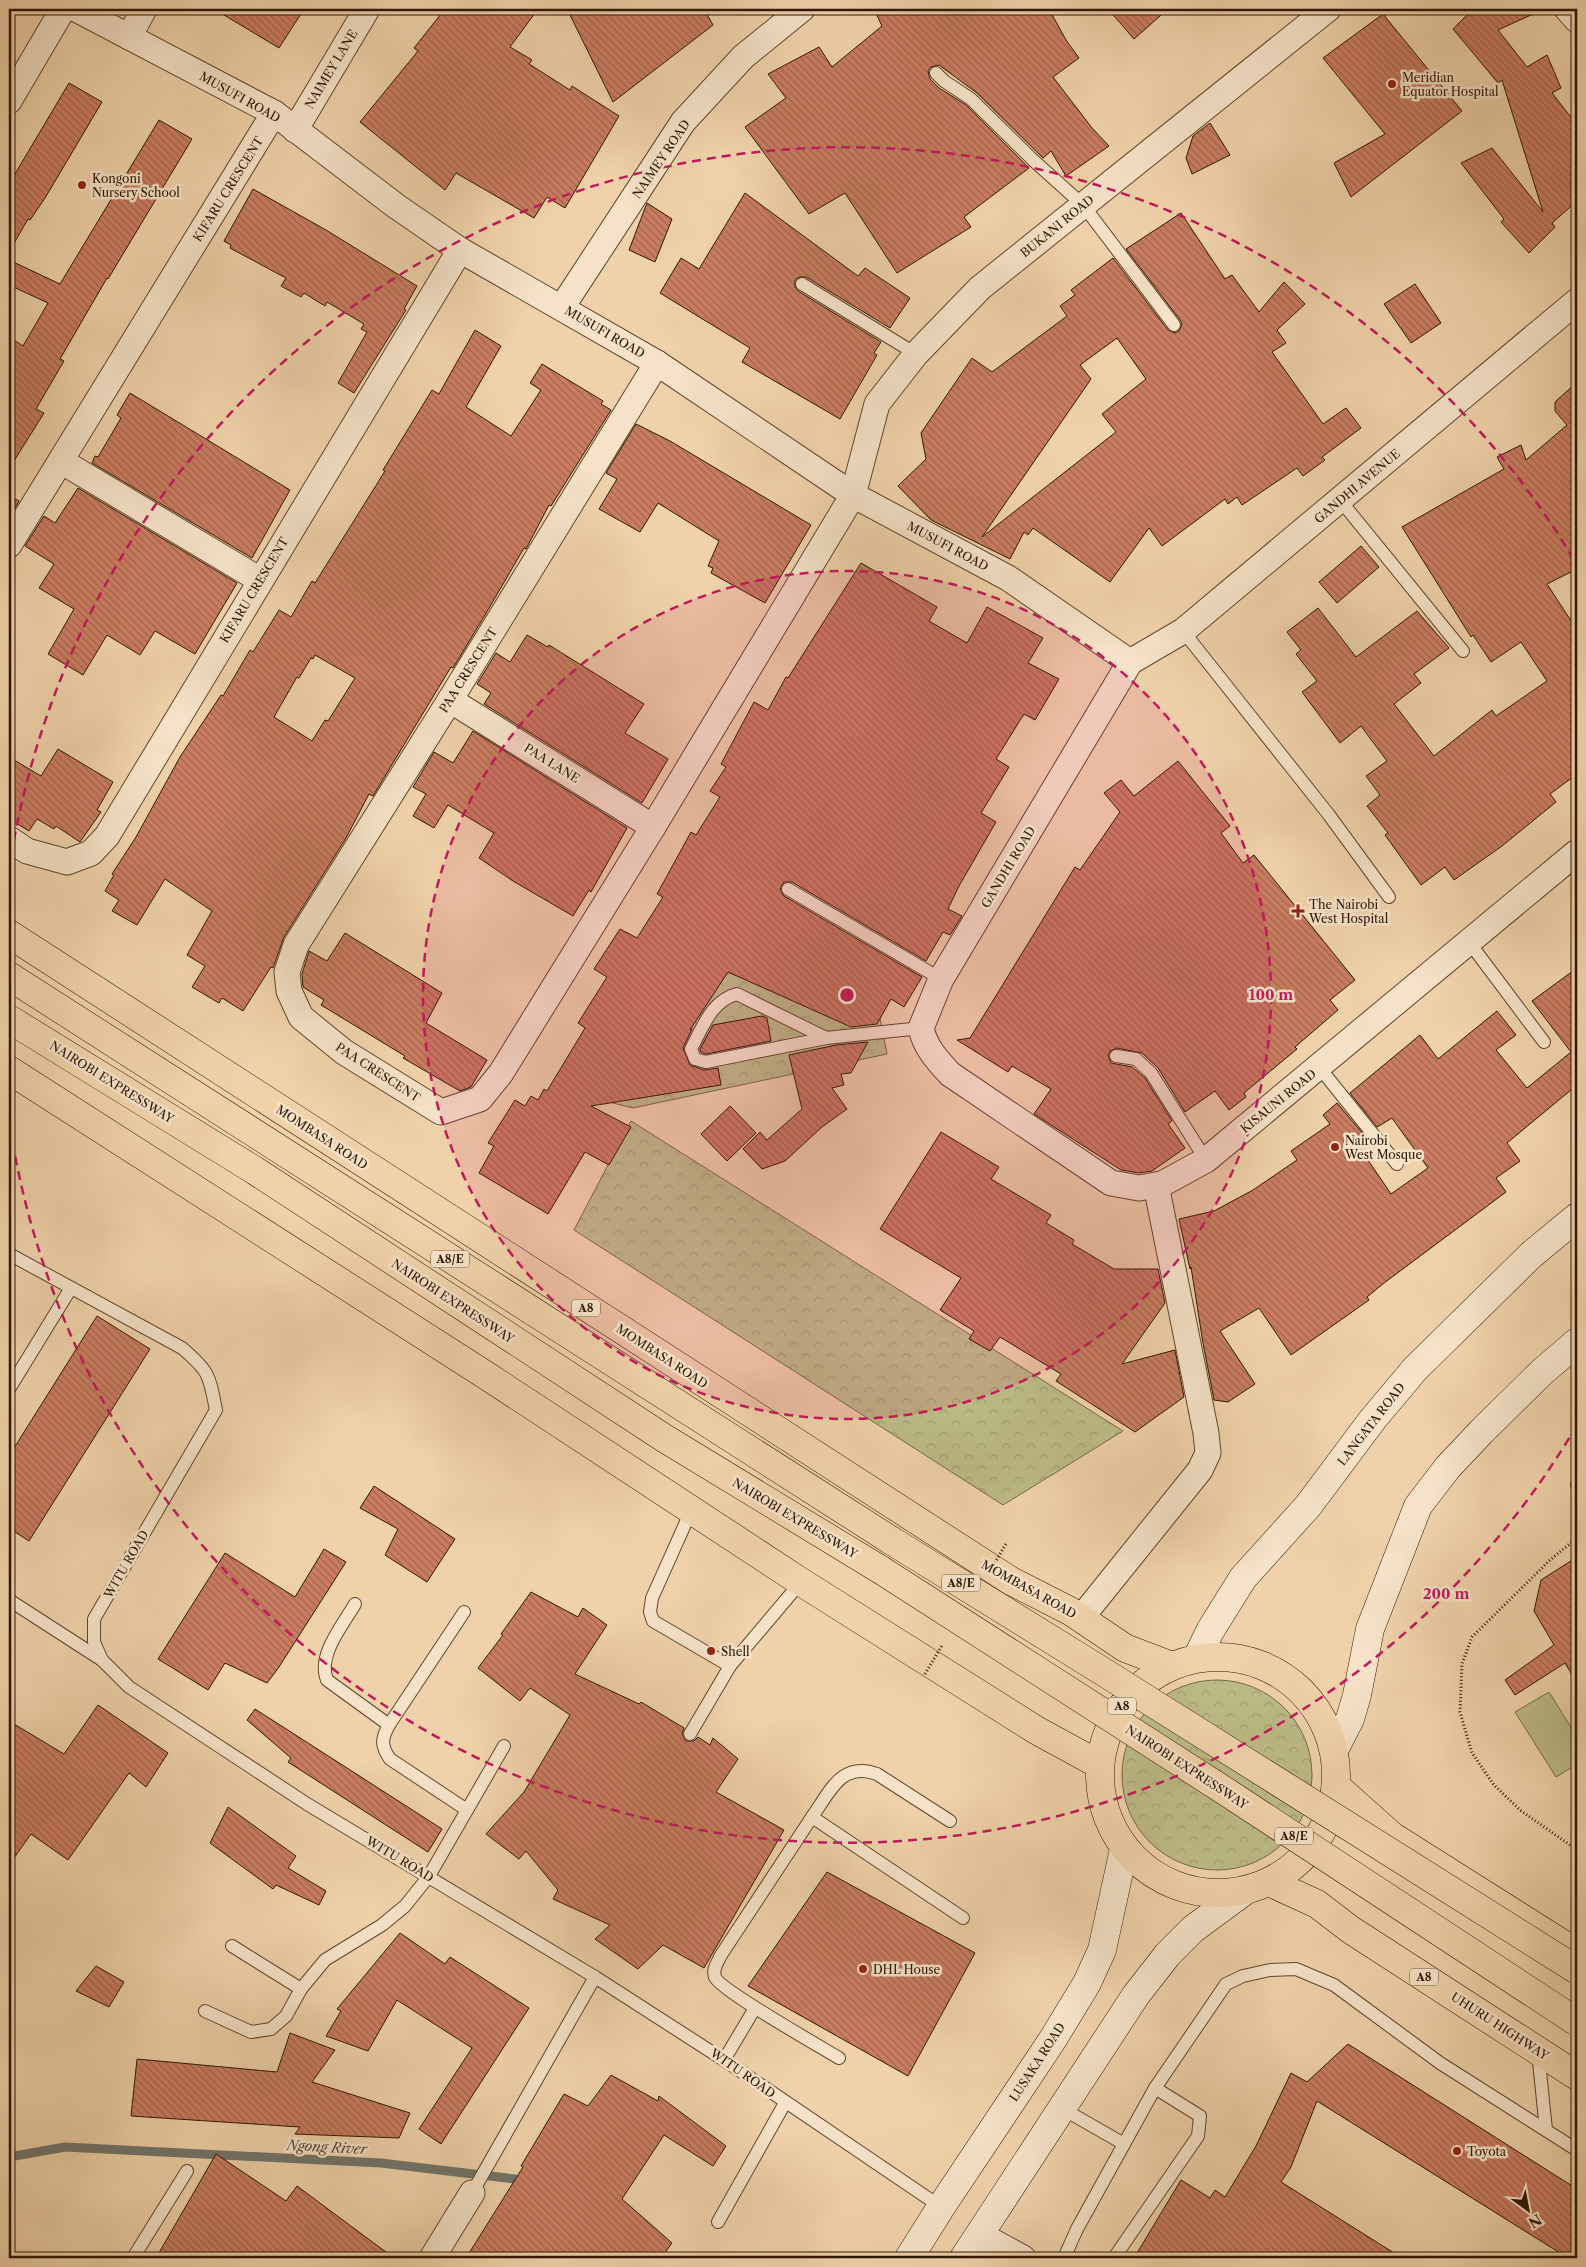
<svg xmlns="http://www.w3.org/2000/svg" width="1586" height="2267" font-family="'Libre Caslon Text',serif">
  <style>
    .grass { fill: #bcbb86; stroke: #766843 }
    .park { fill: url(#park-crowns); stroke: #766843 }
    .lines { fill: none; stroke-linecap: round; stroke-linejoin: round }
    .stream { stroke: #71756b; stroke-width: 9 }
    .building { fill: url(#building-back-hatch); stroke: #2f1600; fill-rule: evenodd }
    .lane-casing { stroke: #5f452a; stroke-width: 14 }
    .street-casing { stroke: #5f452a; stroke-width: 27 }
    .secondary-casing { stroke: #2f1600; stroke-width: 29 }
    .highway-casing { stroke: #2f1600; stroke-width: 29 }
    .path { stroke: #2f1600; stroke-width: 3; stroke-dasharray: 1 2.5; stroke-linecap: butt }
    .lane { stroke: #f5e2c8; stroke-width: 12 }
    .street { stroke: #f5e2c8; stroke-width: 25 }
    .secondary { stroke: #f5e2c8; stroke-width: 28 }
    .highway { stroke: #f0d2aa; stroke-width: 28 }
    .highway-bridge-casing { stroke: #2f1600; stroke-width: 29; stroke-linecap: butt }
    .path-bridge { stroke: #2f1600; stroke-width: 3; stroke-dasharray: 1 2.5; stroke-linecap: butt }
    .highway-bridge { stroke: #f0d2aa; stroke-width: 28 }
    .ring { fill: none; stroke: #c2185b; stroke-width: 2.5; stroke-dasharray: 9 6 }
    .poi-dot { fill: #8f2418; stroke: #f5e2c8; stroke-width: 2 }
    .labels { text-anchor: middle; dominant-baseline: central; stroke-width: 5; stroke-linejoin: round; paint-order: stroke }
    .shield { fill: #f5e2c8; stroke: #6a533c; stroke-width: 1 }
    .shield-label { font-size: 11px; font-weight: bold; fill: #2f1600 }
    .street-label { font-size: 12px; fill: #2f1600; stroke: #f5e2c8 }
    .poi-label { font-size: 12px; fill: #2f1600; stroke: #f5e2c8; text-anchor: start }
    .water-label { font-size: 14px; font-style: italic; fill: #504635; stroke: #f5e2c8 }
    .centre { fill: #c2185b; stroke: #f5e2c8; stroke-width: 2.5 }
    .ring-label { font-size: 15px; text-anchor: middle; font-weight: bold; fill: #c2185b; stroke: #f5e2c8; stroke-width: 5; stroke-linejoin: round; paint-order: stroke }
  </style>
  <defs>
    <pattern id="park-crowns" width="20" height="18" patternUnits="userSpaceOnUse" patternTransform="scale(1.25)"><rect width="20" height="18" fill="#bcbb86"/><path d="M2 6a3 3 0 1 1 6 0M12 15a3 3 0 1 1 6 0" fill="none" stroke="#a2a072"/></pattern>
    <pattern id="building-back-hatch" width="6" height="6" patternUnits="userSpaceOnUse" patternTransform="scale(1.25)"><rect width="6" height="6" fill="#ca7d61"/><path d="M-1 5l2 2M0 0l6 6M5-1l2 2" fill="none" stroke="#a4654e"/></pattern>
  </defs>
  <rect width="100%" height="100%" fill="#f0d2aa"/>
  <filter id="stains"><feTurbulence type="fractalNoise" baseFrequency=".004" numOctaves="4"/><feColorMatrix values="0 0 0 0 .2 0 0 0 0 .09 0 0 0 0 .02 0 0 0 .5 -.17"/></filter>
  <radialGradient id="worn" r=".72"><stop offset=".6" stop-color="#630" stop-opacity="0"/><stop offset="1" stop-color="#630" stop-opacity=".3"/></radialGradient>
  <path class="grass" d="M1549,1692L1577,1737V1764L1556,1777L1515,1712Z"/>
  <g class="park">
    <path d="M709,921L879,1013L887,1054L633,1108L609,1102Z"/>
    <path d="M631,1121L1123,1431L1003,1505L574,1230Z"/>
    <circle cx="1217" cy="1775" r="95"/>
  </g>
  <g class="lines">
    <path class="stream" d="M9,2157L65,2147L381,2163L515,2179L525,2186"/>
  </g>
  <g class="building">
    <path d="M214,9H304L279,48Z"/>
    <path d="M445,9H538L510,47L532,60L529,64L570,90L572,86L619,116L565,208L547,197L534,218L456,173L445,190L360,122L418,51L414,48Z"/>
    <path d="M567,9H704L713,25L613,102Z"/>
    <path d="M874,9H1049L1066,40L1079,58L1053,77L1092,128L1109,146L1066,176L1051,151L1043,158L977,93L939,65L931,67L928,71L930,79L939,88L966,105L1029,168L964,217L971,227L897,273L845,193L809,214L745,127L786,98L768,74L819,47L832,67L882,26Z"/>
    <path d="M1108,9H1168L1134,39Z"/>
    <path d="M1473,9H1544L1498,30L1527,67L1547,55L1561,88L1552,93L1577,125V201L1552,223L1555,227L1529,253L1501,222L1504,219L1461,163L1492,148L1543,212L1502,80L1498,83L1453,29Z"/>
    <path d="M1383,14L1462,111L1351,197L1334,163L1385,134L1323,58Z"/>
    <path d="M69,83L102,102L45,198L30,220L28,219L9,252V184Z"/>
    <path d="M159,120L192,139L108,279L107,278L60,359L64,361L36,409L44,413L9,469V337L23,346L48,303L9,285V260L60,284Z"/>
    <path d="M1210,123L1230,155L1192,174L1186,158L1193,136Z"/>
    <path d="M253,189L326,230L417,286L404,309L406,310L354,393L338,383L367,332L361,329L364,324L327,302L325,306L304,293L301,297L281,286L286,278L230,248L231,245L224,241Z"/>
    <path d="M745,193L858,276L865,268L910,298L890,328L806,277H799L795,280V287L798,291L881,342L874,353L877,355L840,419L742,362L750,348L660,293L681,258L699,269Z"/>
    <path d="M647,203L672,219L655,262L629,250Z"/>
    <path d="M1181,213L1225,279L1232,275L1259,312L1284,282L1305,304L1277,330L1286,343L1272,352L1323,424L1346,408L1361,428L1322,457L1325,460L1303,476L1297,468L1242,505L1237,497L1228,504L1225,499L1162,546L1149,528L1110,582L1033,528L1028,535L1024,532L1010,559L931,520L898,486L926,459L921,433L972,358L992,372L1067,316L1060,306L1075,295L1071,290L1113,258L1168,330L1175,333L1179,331L1182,324L1180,320L1126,249ZM1117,338L1146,379L1102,414L1116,432L982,537L1091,379L1080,365Z"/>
    <path d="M1415,284L1441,323L1411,343L1384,304Z"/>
    <path d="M475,330L501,346L466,407L511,436L541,390L530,383L542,364L603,401L601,404L611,410L551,506L549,505L526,549L524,548L485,615L453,668L451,667L373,796L369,794L346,838L284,937L273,968L271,967L243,1011L222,998L219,1003L192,987L205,966L187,955L212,911L165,879L137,925L112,911L119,900L105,891L114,875L112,874L136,837L180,757L221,695L223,696L250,650L253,652L279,610L291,617L312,581L315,583L385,471L383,470L432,390L439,394ZM315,655L355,678L328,721L325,720L312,741L274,717L297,677L299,678L311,658L313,659Z"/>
    <path d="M1577,382V569L1547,584L1577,630V774L1550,794L1556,802L1502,846L1454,880L1445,867L1421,885L1385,835L1388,833L1367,806L1380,795L1366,776L1387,761L1361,726L1340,743L1302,692L1317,681L1296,654L1301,650L1287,632L1318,608L1356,657L1417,611L1449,648L1414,674L1421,683L1394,704L1434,756L1492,710L1496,716L1547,681L1521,642L1491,662L1473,635L1471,637L1402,527L1504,469L1497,457L1521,445L1526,460L1567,425L1555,411V402Z"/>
    <path d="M130,393L290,490L252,558L92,463L95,456L98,457L121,418L117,415Z"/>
    <path d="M636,424L670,441L811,525L765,603L711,573L713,568L708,566L719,541L658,503L640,532L599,509L617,479L606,473Z"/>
    <path d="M78,488L237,583L195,654L155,631L140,655L107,635L83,675L48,654L74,609L39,588L54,564L25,546L44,516L55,523Z"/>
    <path d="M9,495L19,501L9,518Z"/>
    <path d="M1361,546L1379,567L1337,603L1319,582Z"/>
    <path d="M861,563L937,607L929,621L967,643L987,607L1043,638L1028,663L1059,679L1035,720L1024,714L996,759L1009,767L981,813L996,822L959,886L948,909L962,916L950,935L943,932L926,961L792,882H784L780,889L784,896L922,977L904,1007L891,999L877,1024L851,1027L728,972L690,1030L692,1029L683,1048L690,1065L704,1070L718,1068L721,1085L591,1106L631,1127L609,1165L585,1152L548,1214L479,1173L494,1146L488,1143L515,1100L525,1106L531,1096L538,1100L544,1089L547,1091L585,1028L578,1023L607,977L594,969L620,929L637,938L663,897L657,894L691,832L696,835L720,797L710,791L726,767L721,764L754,702L768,710L786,677L788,678Z"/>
    <path d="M527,635L548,647L549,645L644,704L625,733L668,759L642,803L484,704L491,693L477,684L496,653L510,662Z"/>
    <path d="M473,731L627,828L591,892L589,890L573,916L513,881L479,858L494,833L448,805L434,828L413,816L426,794L413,787L434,752L453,763Z"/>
    <path d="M58,749L113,782L97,810L101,812L80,842L56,826L54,829L37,819L29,831L9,819V757L41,776Z"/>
    <path d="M1178,761L1230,826L1221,833L1243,863L1254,855L1355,980L1330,1000L1338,1010L1295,1047L1297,1049L1244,1093L1246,1097L1229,1110L1215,1091L1185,1112L1158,1068L1142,1053L1117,1048L1110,1051L1108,1055L1111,1063L1132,1067L1145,1078L1172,1121L1168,1124L1185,1148L1152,1171L1139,1173L1121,1170L1034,1114L1051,1089L1012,1066L1008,1072L957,1040L970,1038L1075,867L1080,870L1120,812L1104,793L1121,780L1134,796Z"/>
    <path d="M345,933L442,993L426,1023L487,1060L471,1087L460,1091L403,1058L405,1056L321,1005L324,1000L303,987L302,974L309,951L327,961Z"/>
    <path d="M1577,968V1085L1507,1143L1520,1161L1496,1178L1506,1192L1384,1283L1367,1297L1369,1300L1291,1355L1259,1308L1220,1331L1255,1384L1228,1402L1214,1400L1203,1343L1191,1267L1190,1269L1179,1219L1214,1211L1253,1190L1297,1160L1291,1151L1330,1124L1323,1115L1337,1103L1364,1135L1355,1141L1391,1194L1428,1168L1392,1118L1377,1127L1350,1093L1420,1035L1438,1059L1497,1011L1516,1035L1496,1050L1527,1088L1571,1052L1532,1001Z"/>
    <path d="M762,1016L767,1018L771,1041L706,1054L701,1052L700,1049L713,1025Z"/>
    <path d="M868,1042L851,1073L841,1074L844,1085L832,1088L847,1109L822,1127L785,1161L762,1169L743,1149L760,1132L767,1140L802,1109L789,1055L836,1045Z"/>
    <path d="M730,1106L756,1133L727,1161L701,1134Z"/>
    <path d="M941,1132L999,1167L991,1179L1051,1215L1046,1223L1074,1240L1072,1244L1114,1269H1158L1165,1303L1122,1364L1175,1350L1184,1397L1135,1432L1056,1381L1061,1374L1000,1337L990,1351L969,1339L974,1331L940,1310L961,1278L880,1229Z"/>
    <path d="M97,1316L150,1349L29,1541L9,1528V1456Z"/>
    <path d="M374,1486L455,1539L427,1582L385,1555L398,1529L360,1508Z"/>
    <path d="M324,1549L346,1562L279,1667L267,1683L225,1663L208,1690L158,1659L225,1553L295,1597Z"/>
    <path d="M1577,1557V1683L1565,1663L1515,1695L1505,1680L1554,1645L1534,1611L1541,1580Z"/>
    <path d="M531,1592L578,1617L583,1608L607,1625L575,1674L639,1704L641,1702L684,1728L682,1734L686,1741H694L698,1737L710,1745L713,1738L738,1759L716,1792L784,1830L704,1968L663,1945L638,1969L595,1939L610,1925L553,1899L558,1890L526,1851L519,1859L486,1834L524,1792L570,1715L530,1688L520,1701L478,1668L503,1635L501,1634Z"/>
    <path d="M98,1705L168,1753L146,1787L129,1773L68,1860L31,1834L9,1865V1721L64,1754Z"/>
    <path d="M255,1709L442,1829L428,1852L288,1762L291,1758L247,1720Z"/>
    <path d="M228,1807L296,1856L288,1868L326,1891L319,1905L276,1885L273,1889L210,1843Z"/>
    <path d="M827,1872L975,1953L908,2076L748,1986Z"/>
    <path d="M400,1933L445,1964L450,1957L529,2008L441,2144L419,2129L472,2048L397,2000L368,2051L326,2036L341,2011L337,2009Z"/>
    <path d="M96,1966L124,1982L109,2007L76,1991Z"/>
    <path d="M290,2033L335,2050L312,2082L410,2113L399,2138L295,2134L300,2127L131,2116L137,2059L277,2072Z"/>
    <path d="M1348,2044L1577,2189V2258H1568L1317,2101L1291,2167L1281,2182L1402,2258H1134L1181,2180L1210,2198L1215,2190L1225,2197L1256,2146L1291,2073L1307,2082Z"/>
    <path d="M611,2075L658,2101L659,2096L726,2146L713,2166L664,2135L622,2199L672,2243L661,2258H466L523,2167L521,2166L564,2094L588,2106Z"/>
    <path d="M216,2154L286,2201L297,2186L394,2258H156Z"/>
  </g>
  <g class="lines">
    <g class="lane-casing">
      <g id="lane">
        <path d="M936,73L944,81L971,99L1033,160L1083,205L1174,325"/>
        <path d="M802,284L916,354"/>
        <path d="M1340,500L1463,651"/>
        <path d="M1183,631L1329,815L1389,897"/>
        <path d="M788,889L941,979"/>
        <path d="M1469,942L1544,1042"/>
        <path d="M826,1038L737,994C711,1001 703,1027 691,1049L695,1059L706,1062L826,1038L921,1028"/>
        <path d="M1116,1056L1136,1059L1151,1073L1206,1160"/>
        <path d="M1319,1067L1397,1164"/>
        <path d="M9,1254L182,1348C210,1372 209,1375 216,1410L94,1619V1642L102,1660L129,1687L307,1804L595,1977L724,2060L941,2207"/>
        <path d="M9,1389L71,1288"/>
        <path d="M1577,1485V1484"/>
        <path d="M691,1511L652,1598L650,1612L653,1621L730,1666L801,1582"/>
        <path d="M9,1600L102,1660"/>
        <path d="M355,1604C343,1625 317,1655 327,1680L389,1725"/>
        <path d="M464,1612L389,1725C381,1739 381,1746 390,1759L467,1810"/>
        <path d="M690,1734L730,1666"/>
        <path d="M812,1817C830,1792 841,1761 877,1774L950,1821"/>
        <path d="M232,1946L301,1989"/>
        <path d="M205,2011L251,2032L271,2029L286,2016L301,1989L325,1960L382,1925L405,1906L429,1876L504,1746"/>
        <path d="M1538,2052L1546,2130"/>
        <path d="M839,2058C821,2047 720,1990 715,1977C712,1969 718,1962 721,1955L812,1817L963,1918"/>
        <path d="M724,2060L755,2008"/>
        <path d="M1063,2109L1124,2144"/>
        <path d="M472,2193L595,1977"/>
        <path d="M718,2222L785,2103"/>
        <path d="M133,2258L187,2171"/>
        <path d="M1064,2258L1077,2229L1155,2088L1226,1984L1243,1976L1270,1970L1296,1969L1334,1985L1440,2063L1577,2150"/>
        <path d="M1114,2258L1198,2136L1200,2116L1155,2088"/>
      </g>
    </g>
    <g class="street-casing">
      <g id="street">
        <path d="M76,9L274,113L396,206L460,250L657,363L853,495L1008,578L1130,662"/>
        <path d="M1567,9L1577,20"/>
        <path d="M129,37L144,9"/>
        <path d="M9,101L63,9"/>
        <path d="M295,130L367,9"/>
        <path d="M1577,301L1183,631L1130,662L941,979L921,1028C925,1047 937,1060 950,1074L1111,1183L1139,1188L1162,1184L1206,1160L1577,852"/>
        <path d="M562,307L683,122L743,57L802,9"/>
        <path d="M657,363L450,700L296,945L287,972L289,991L301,1017L344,1052L441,1112L480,1099L501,1073L653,827L853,495L877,404L916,354L980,288L1328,9"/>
        <path d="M61,461L260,580"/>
        <path d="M9,545L274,113"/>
        <path d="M450,700L653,827"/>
        <path d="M9,839L27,851L67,862L91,853L107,836L460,250"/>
        <path d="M1081,1618L1200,1470L1208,1453L1206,1433L1156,1185"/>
        <path d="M979,2234L1023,2258"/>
        <path d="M432,2258L472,2193"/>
      </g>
    </g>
    <g class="secondary-casing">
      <g id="secondary">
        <path d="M1197,1658L1210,1631L1243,1578L1308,1506L1373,1419L1415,1369L1531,1255L1577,1217"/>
        <path d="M1334,1750L1350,1719L1357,1695L1370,1629L1418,1506L1448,1467L1482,1431L1542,1372L1577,1342"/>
        <path d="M909,2258L941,2207L1053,2039L1087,1983L1102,1950L1124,1849"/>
        <path d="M964,2258L1136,1995L1168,1954L1193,1929L1246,1890"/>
      </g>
    </g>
    <g class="highway-casing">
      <g id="highway">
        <path d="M9,934L1011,1581L1070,1611L1125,1648L1172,1666"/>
        <path d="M9,976L892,1541"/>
        <path d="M9,1019L254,1170L664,1438L881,1570"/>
        <path d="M9,1070L487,1376L801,1582L1036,1730L1100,1765"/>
        <circle cx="1218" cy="1775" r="118"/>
        <path d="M1336,1786L1392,1836L1577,1953"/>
        <path d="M1269,1882L1317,1904L1351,1930L1577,2076"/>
      </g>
    </g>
    <path class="path" d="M1577,1538L1550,1560L1472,1637L1462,1664L1460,1712L1472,1753L1494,1785L1520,1810L1577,1850"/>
    <use href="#lane" class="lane"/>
    <use href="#street" class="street"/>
    <use href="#secondary" class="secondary"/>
    <use href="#highway" class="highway"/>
    <g class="highway-bridge-casing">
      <g id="highway-bridge">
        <path d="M892,1541L1102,1671L1577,1970"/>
        <path d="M881,1570L1228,1793L1577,2022"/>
      </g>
    </g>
    <g class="path-bridge">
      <path d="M991,1569L1006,1544"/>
      <path d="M925,1674L943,1644"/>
    </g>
    <use href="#highway-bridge" class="highway-bridge"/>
  </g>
  <circle cx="847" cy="995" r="424" fill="#c2185b" fill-opacity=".12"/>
  <g class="ring">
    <circle cx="847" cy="995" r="424"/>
    <path d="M1577 1425A847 847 0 0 1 9 1120M9 870A847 847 0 0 1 1577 565"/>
  </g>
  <g class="poi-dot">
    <circle cx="1392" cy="84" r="5"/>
    <circle cx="82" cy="185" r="5"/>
    <path d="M1295.5 903.5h5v5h5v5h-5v5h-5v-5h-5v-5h5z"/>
    <circle cx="1335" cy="1147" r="5"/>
    <circle cx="711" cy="1651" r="5"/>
    <circle cx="863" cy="1969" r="5"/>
    <circle cx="1457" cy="2151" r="5"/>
  </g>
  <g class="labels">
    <g class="shield">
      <rect x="431" y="1250.5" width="38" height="17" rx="4"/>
      <rect x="572" y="1299.5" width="28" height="17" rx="4"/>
      <rect x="942" y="1574.5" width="38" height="17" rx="4"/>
      <rect x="1108" y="1697.5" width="28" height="17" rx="4"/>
      <rect x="1275" y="1827.5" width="38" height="17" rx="4"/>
      <rect x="1410" y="1968.5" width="28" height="17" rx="4"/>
    </g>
    <g class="shield-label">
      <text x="450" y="1259">A8/E</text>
      <text x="586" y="1308">A8</text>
      <text x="961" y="1583">A8/E</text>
      <text x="1122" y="1706">A8</text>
      <text x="1294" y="1836">A8/E</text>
      <text x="1424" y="1977">A8</text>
    </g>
    <g class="street-label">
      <text transform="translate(331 69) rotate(-59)">NAIMEY LANE</text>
      <text transform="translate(240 97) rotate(29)">MUSUFI ROAD</text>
      <text transform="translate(661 159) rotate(-56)">NAIMEY ROAD</text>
      <text transform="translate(228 189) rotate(-58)">KIFARU CRESCENT</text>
      <text transform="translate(1057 226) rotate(-39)">BUKANI ROAD</text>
      <text transform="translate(605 332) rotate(30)">MUSUFI ROAD</text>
      <text transform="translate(1357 486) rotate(-40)">GANDHI AVENUE</text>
      <text transform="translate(948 546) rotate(28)">MUSUFI ROAD</text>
      <text transform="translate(254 590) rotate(-59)">KIFARU CRESCENT</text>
      <text transform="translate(468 670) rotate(-58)">PAA CRESCENT</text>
      <text transform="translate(552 763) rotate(32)">PAA LANE</text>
      <text transform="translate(1008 867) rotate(-59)">GANDHI ROAD</text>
      <text transform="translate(378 1072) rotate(33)">PAA CRESCENT</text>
      <text transform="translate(112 1082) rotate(32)">NAIROBI EXPRESSWAY</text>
      <text transform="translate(1278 1101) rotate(-39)">KISAUNI ROAD</text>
      <text transform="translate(322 1137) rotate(33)">MOMBASA ROAD</text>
      <text transform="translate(453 1301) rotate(33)">NAIROBI EXPRESSWAY</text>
      <text transform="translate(662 1356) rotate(33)">MOMBASA ROAD</text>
      <text transform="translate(1371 1424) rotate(-52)">LANGATA ROAD</text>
      <text transform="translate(795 1518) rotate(31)">NAIROBI EXPRESSWAY</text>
      <text transform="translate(126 1564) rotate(-60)">WITU ROAD</text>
      <text transform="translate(1029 1589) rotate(29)">MOMBASA ROAD</text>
      <text transform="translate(1187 1767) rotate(33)">NAIROBI EXPRESSWAY</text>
      <text transform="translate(400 1859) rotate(31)">WITU ROAD</text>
      <text transform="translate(1500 2026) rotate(33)">UHURU HIGHWAY</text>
      <text transform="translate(1037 2062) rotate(-57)">LUSAKA ROAD</text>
      <text transform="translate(743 2073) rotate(35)">WITU ROAD</text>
    </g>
    <g class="poi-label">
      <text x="1402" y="77">Meridian<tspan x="1402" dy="14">Equator Hospital</tspan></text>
      <text x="92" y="178">Kongoni<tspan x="92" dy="14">Nursery School</tspan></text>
      <text x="1309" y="904">The Nairobi<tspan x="1309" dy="14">West Hospital</tspan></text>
      <text x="1345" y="1140">Nairobi<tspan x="1345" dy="14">West Mosque</tspan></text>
      <text x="721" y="1651">Shell</text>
      <text x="873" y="1969">DHL House</text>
      <text x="1467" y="2151">Toyota</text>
    </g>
    <g class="water-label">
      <text transform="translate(327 2147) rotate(3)">Ngong River</text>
    </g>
  </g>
  <circle cx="847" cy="995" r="8" class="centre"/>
  <g class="ring-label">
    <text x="1271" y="1000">100 m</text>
    <text x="1446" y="1599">200 m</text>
  </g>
  <rect width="1586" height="2267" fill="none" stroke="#f0d2aa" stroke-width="30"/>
  <rect x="10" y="10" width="1566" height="2247" fill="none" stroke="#2f1600" stroke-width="2.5"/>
  <rect x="15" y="15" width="1556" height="2237" fill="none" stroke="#2f1600"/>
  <g transform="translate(1528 2210) rotate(148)" stroke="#f5e2c8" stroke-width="4" paint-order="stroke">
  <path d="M0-4L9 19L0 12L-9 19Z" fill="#2f1600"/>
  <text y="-8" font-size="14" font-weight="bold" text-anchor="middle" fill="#2f1600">N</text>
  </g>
  <rect width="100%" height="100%" filter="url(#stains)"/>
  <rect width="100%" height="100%" fill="url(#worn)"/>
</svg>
